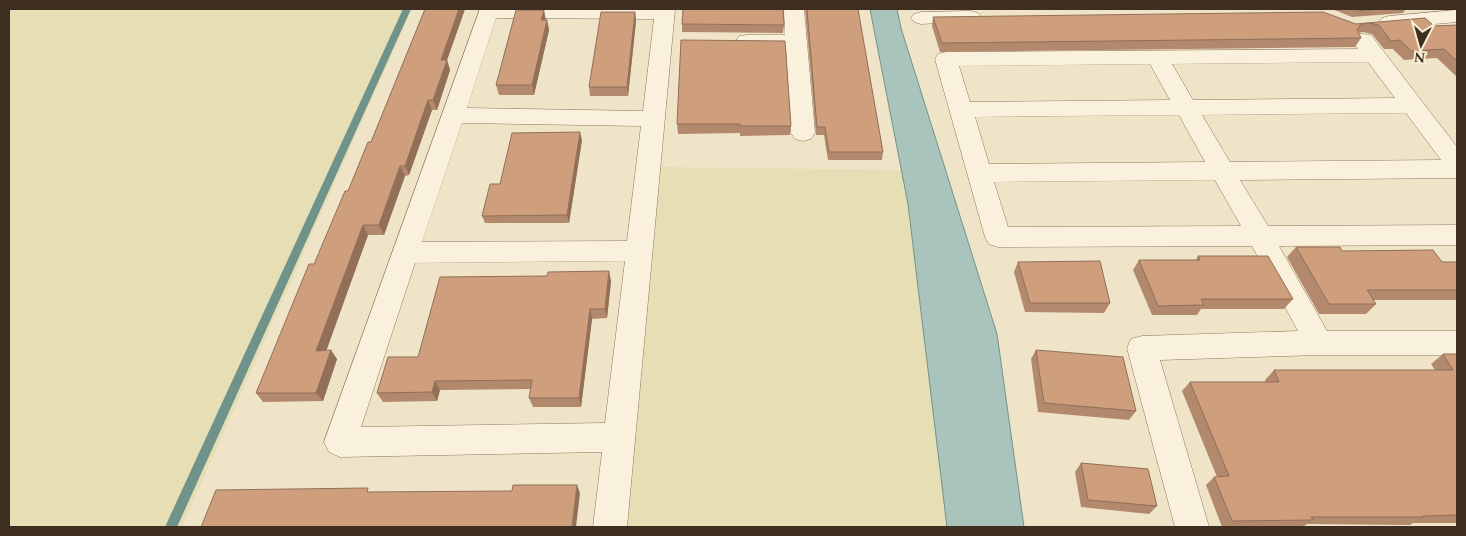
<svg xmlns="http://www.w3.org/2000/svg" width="1466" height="536" font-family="Spectral,serif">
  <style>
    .farmland { fill: #e6deb5 }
    .water { fill: #a9c4bc; stroke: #6f938a }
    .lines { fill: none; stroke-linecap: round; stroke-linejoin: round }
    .stream { fill: #6f938a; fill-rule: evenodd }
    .street-casing { stroke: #8d765c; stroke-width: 1 }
    .street { fill: #faf1dc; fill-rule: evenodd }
    .wall { fill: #b2896c }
    .shaded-wall { fill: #916f58 }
    .building { fill: #cf9f7d; stroke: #916f58 }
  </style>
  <rect width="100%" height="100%" fill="#f0e4c8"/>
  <g class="farmland">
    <path d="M9,9H412L182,527H9Z"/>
    <path d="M660,167L914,170L984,527H626Z"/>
  </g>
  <path class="water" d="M870,9H897L901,28L997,334L1024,527H947L908,204Z"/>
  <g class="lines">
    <path class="stream" d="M403,9H411L177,527H165Z"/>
    <g class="street-casing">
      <g id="street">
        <path d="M480,9H675L627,527H593L602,452L340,457L329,452L324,442ZM496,18L654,19L643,111L467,108ZM462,123L641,126L627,241L422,242ZM625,261L605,423L361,427L415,263Z"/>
        <path d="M784,9H804L815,133L811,139L803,141L795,139L791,133L786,48L739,46L736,41L739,36L747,35H785Z"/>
        <path d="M1457,10V22L1389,28L1382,26L1379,22L1382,18L1389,16Z"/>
        <path d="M971,11L978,13L981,17L978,21L921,24L914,22L911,18L914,14L921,12Z"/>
        <path d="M1363,34L1371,35L1457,147V178L1240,180L1268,226L1457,225V245L1279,246L1327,331H1457V355H1319L1160,360L1209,527H1175L1127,348L1131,339L1142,336L1298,331L1252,246L998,247L989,244L985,237L935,59L938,54L946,52L1358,49L1352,40L1355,35ZM1368,62L1395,98L1193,100L1172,64ZM1150,64L1170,100L970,102L959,66ZM1406,113L1441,160L1230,162L1202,115ZM1179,115L1205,162L989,164L975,117ZM1215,180L1241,226L1008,227L994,182Z"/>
      </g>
    </g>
    <use href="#street" class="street"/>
  </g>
  <g class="wall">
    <path d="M425,9H465L447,60L450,70L437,110H432L409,175L405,176L384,235H368L326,350L337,359L323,401L263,402L256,393L348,191L371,142Z"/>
    <path d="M805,9H858L883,152L882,160H828L824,135H816Z"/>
    <path d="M926,9H1106L926,10Z"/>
    <path d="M1332,9H1406L1403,13L1352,17Z"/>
    <path d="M635,12L636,21L628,96H590L589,87Z"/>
    <path d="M933,17L1356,24L1425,18L1434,26L1457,25V77L1437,58L1404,60L1393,49H1384L1372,34L1363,32L1358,33L1361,38L1355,47L940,52L932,26Z"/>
    <path d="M546,20H547L549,30L534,95H499L496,85Z"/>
    <path d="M682,24L784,25L783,33L682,32Z"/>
    <path d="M681,40L791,126L790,135L740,136V133L678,134L677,124Z"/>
    <path d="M582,140L569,223H485L482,216L500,184Z"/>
    <path d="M1296,247L1342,251L1442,262H1457V300H1373L1376,304L1366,314H1319L1287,257Z"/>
    <path d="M1198,256L1293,299L1284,309H1201L1197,315H1152L1133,270L1139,260H1196Z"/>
    <path d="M1018,262L1110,303L1104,313L1025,312L1014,272Z"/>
    <path d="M547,276L611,281L607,318L592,319L581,407H533L529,398L531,389L440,390L437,401L383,402L377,393L418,357Z"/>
    <path d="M1036,350L1136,411L1129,420L1038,412L1031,359Z"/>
    <path d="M1443,354H1457V523H1413L1410,525L1307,524L1303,527H1222L1206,485L1214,477H1217L1182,391L1190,382H1266L1265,380L1274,370H1435L1431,364Z"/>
    <path d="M1081,463L1157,506L1149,514L1081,507L1075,472Z"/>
  </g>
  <g class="shaded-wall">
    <path d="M459,9H465L447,60L450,70L437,110L433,100L441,60Z"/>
    <path d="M544,10L546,20H541Z"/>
    <path d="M635,12L636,21L628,96L627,87Z"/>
    <path d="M547,20L549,30L534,95L532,85Z"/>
    <path d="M428,100L432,110L409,175L405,166Z"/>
    <path d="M580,132L582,140L569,223L567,215Z"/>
    <path d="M400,166L405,176L384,235L379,225Z"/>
    <path d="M363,225L368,235L323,360L316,351Z"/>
    <path d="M609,271L611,281L607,318L605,309Z"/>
    <path d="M590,309L592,319L581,407L579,398Z"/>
    <path d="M331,350L337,359L323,401L316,393Z"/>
    <path d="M435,381L440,390L437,401L432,392Z"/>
    <path d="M577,485L580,493L576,527H572Z"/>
  </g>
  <g class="building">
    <path d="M425,9H459L441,60H447L433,100H428L405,166H400L379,225H363L316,351L331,350L316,393H256L309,264H314L345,191H348L368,142H371Z"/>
    <path d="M683,9H783L784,25L682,24Z"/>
    <path d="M807,9H858L883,152H829L825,127H817Z"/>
    <path d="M1352,9H1380L1357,11Z"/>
    <path d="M516,10H544L541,20H547L532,85H496Z"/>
    <path d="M601,12H635L627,87H589Z"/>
    <path d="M1323,12L1356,24L1425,18L1434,26L1457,25V61L1444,49L1411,51L1400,40L1391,41L1379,25L1369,23L1361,24L1357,30L1361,38L942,43L933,17Z"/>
    <path d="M681,40L785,41L791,126H740V124H677Z"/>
    <path d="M580,132L567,215L482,216L490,184H500L512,133Z"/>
    <path d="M1296,247H1340L1342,251L1433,250L1442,262H1457V290H1367L1376,304H1329Z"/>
    <path d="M1198,256H1268L1293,299H1201L1204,305L1158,306L1139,260H1200Z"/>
    <path d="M1100,261L1110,303H1030L1018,262Z"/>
    <path d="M609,271L605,309H590L579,398H529L532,380L435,381L432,392L377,393L388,357H418L440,277L547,276L548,272Z"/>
    <path d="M1036,350L1123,357L1136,411L1044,403Z"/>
    <path d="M1443,354H1457V515L1423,516V517H1311L1313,520L1232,521L1214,477L1229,476L1190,382H1279L1274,370H1453Z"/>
    <path d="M1081,463L1148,469L1157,506L1088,500Z"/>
    <path d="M513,485H577L572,527H201L216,490L368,488L367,492L512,491Z"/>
  </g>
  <rect width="1466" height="536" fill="none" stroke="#3d2e20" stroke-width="20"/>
  <g transform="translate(1421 45) rotate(186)" stroke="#f7eed8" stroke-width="4" paint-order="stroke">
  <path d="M0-4L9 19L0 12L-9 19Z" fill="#3d2e20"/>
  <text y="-8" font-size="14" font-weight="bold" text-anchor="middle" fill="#3d2e20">N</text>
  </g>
</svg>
